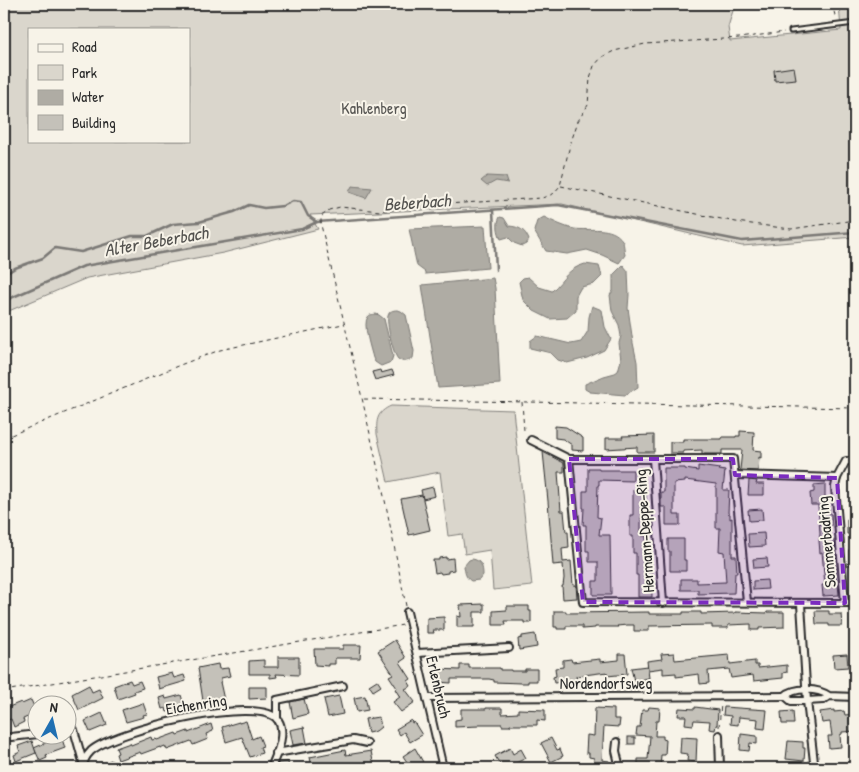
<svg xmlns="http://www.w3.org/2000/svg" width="859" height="772" font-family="'Patrick Hand',sans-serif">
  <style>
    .green { fill: #dad6cc; stroke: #82807c; fill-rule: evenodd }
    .water { fill: #afaca4; stroke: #7a7874 }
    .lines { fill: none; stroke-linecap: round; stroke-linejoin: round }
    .stream { stroke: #7a7874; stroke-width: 2.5 }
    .building { fill: #c4c1b9; stroke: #2b2b2b }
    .lane-casing { stroke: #2b2b2b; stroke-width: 7 }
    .street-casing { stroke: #2b2b2b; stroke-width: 10 }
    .path { stroke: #2b2b2b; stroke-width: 1; stroke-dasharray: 4 4; stroke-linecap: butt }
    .lane { stroke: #f7f3e8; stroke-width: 3 }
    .street { stroke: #f7f3e8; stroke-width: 6 }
    .marked { fill: #7b2cbf; fill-opacity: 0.2; stroke: #7b2cbf; stroke-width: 4; stroke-dasharray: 10 6; stroke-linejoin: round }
    .labels { text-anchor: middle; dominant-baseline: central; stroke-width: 4; stroke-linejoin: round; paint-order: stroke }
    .park-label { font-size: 16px; fill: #575653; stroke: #f7f3e8 }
    .street-label { font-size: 16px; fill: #2b2b2b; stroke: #f7f3e8 }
    .water-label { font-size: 18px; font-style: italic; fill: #53524f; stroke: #f7f3e8 }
  </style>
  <rect width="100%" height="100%" fill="#f7f3e8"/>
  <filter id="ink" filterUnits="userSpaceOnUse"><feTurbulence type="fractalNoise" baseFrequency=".02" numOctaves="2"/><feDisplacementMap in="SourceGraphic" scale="10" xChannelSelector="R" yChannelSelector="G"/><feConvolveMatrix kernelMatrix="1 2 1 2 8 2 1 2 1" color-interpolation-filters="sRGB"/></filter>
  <g filter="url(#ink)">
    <g class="green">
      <path d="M4,4H735L728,27L730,41L841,30L839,4H855V237L742,246L562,204L310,215L318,229L223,253L87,278L4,313ZM29,29H189V141H29Z"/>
      <path d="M391,406L513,410L532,586L493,590L490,550L465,554L462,534L448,536L440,472L388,482L377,434C376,420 377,412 391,406Z"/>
    </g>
    <g class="water">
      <path d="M487,176L506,177L508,183L496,181L487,186L481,181Z"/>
      <path d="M352,186L372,188L366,198L349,192Z"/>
      <path d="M500,217L504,218L509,226C520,227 525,230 529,240L526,244L522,246L514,243L508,237L501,239C498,232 496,224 500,217Z"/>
      <path d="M544,217C554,222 564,227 574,229C589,231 612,225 622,240C624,243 624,250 625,255L619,263L602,255L587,250L567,254L546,251L534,231L537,221Z"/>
      <path d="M485,226L488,268L425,274V272L417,266L409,229Z"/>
      <path d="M585,264L599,266L602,276L594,284L581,287L576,296V310L567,318L550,319L534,311L523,300L519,282L523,278L528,277L539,287L552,291C565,279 567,269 585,264Z"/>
      <path d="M623,265L628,271L629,295L628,308L633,343L637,362L638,387L625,395L590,392L585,389V384L604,376L615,373L618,371L621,360L619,343L621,336L619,325L612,311L610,295L613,291V275Z"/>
      <path d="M493,278L495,288L500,384L438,388L422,285Z"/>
      <path d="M592,306L602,310L605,327L611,339L604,350L587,358L567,363L558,360L551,353L530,348V341L537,336L571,344L581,342L588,331L589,317Z"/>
      <path d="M397,310L401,311L406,315L414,351L413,358C408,361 403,363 398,359C393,354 386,322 388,316C389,311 393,310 397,310Z"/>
      <path d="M376,314L379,315L384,319L393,356L391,362L381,366L375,362L373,358C371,350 362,323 368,317C370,314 372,315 376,314Z"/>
      <path d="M472,559C481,560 483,567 483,575L479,580L471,581C465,577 465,572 464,566L469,560Z"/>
    </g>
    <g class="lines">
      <g class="stream">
        <path d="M493,210L496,270"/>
        <path d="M4,275L15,268L43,258L55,248L81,252L132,236H147L173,224L199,222L234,212L249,205L264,208L283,206L293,201L301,202L308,216L317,222L558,205L742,241L855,232"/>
        <path d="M4,301L84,266L302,229L317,222"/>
      </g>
    </g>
    <g class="building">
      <path d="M794,67L796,79L775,81L774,70Z"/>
      <path d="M380,370L381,373L392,370L394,375L375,380L372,372Z"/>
      <path d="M555,426L566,427L583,438V451L572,450V445L563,439L555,438Z"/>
      <path d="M740,431L754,432L753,450L761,451V458L759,457L758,471L740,470L742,450H722V454H702V450L683,451V453H670V442H683V439H722V437H736V436H740Z"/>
      <path d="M654,435V452H637V447L606,449V438H623L622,436Z"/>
      <path d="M543,452L564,463V472H558L561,511H564L566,532H568L569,548L562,549L563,562L571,561L573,585H576L577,598L563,599L562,586H563L564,578L563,564L553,565L548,501Z"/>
      <path d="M698,466L720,469L719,470L725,471L723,490H729L728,513L730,514V519L732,518V556H736L737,573H735L734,593L698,594V590H681V579H697V583L726,582L724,552L719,551L720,528H716V484L685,480V482L674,483V515H680V525H666V507H661V492H664V468H685V469L698,471Z"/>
      <path d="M588,468H599V470H633V481L599,480V485H598L597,517L601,518L599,535H610L611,595H593V581H598V562H589V551H586V525H583L584,508H583V491H588Z"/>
      <path d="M749,480L757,481L756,484H764V495H748Z"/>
      <path d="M825,484V509L829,508L830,514H831L832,526H830L831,540H834L837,584H838L839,595L823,596L822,585H825L822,552L820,553L819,541L820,534L818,505H811L810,493L814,492V485Z"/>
      <path d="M433,487L435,496L423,499L421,490Z"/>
      <path d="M633,490H646V508H644L645,517H641V532L642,536H646V556H651L652,597H638V575H636V553H633V536H630V515H633Z"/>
      <path d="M422,495L430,530L409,535L401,499Z"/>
      <path d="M849,502H855V534H847V519H849Z"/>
      <path d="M762,509L763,520L749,521L748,510Z"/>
      <path d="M764,533L765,546L749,547L748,534Z"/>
      <path d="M668,539H684V560H686V571H670V551H668Z"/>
      <rect x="849" y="550" width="6" height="15"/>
      <path d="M446,557V559L453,558L454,570L448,571V573L441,574L440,572L435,573L433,560H439V558Z"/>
      <path d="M767,558L768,567L754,568L753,559Z"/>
      <path d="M767,580L768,589L753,590V581Z"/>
      <path d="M484,604V612H474V627H457V616L461,617L460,605Z"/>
      <path d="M507,606H529V611H531V623H524V621H505L506,625H493V611L507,610Z"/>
      <path d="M554,611H566V613L649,612V614H683V612H701V614L735,613V612L767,613V612H784V627L759,628V630H751V624L728,625V628H712V625L649,626V631H634V625H627L617,626L618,627H595V628L582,629V626H566V629H557V627H554Z"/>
      <path d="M815,611H829V614H841L842,626H829V624H816Z"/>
      <path d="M444,617V630H433L434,633H427V618Z"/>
      <path d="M535,634L537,647L519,650L518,639L522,638V636Z"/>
      <path d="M395,640L406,658L400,662L411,679L408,681L411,686L405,689L415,702L401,712L393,702L400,697L395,689L397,688L389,676L393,674L378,651Z"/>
      <path d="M343,645H361L360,658H335V664H328V666L315,665L314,649H343Z"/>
      <path d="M674,653L675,660L729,655L730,664L755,661V665H758V668L787,665V672L783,673V678L754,681L753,675L731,678L729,669L708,671L709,683L700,684L699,674L676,677V673L663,674V668L648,670L649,678L634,681L631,668L647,666L648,669L647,661L662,659L661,654Z"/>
      <path d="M619,654H625L627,674L607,676V672L576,676L577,680L554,683L553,677L556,676L555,668L563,667V660L571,659L572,662L600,659V662L619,660Z"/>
      <path d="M847,654L848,667L834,668L833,655Z"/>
      <path d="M278,657H299V675L276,674L277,677L270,678V674H249V661L264,660V667H278Z"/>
      <path d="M218,664L219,669L228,668L230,676L221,678V682H220L224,700L206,704V700L203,701L198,668Z"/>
      <path d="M460,665H469V668H500V670H511V671H525V669H537V681H528V683H521L494,682V680L489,679H451V683L437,682V669L460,670Z"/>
      <path d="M172,673L174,678L184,675L186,681L159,689L156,677Z"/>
      <path d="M130,680L132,684L140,681L143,688L134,691L135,693L118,699L114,686Z"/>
      <path d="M377,680L381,686L373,691L369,685Z"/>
      <path d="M89,685L92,692L99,689L103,698L79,710L72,694Z"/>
      <path d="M249,687H267V698L249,699Z"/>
      <path d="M181,695L185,708L167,712L166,708L162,709L159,698L165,696L166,699Z"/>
      <path d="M339,696L343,714L328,717L324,699Z"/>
      <path d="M365,696L368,710L357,712L354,698Z"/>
      <path d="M56,697L59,704H38Z"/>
      <path d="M304,699L308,714L293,718L290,702Z"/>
      <path d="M31,700L37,713L23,719L24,722L14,727L11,719L4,721V709L21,702L22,704Z"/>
      <path d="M143,703L147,714L143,715L144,717L126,722L122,710Z"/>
      <path d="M649,707L660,708L659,721H656L655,736H663V739L666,740L665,755H661L660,768H638V759H648L650,736L636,735L637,727H640L642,710H648Z"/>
      <path d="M695,707L718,710L717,725H716L715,730L709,729L710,721L694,720L693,725L685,724L686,716H678L679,708L695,709Z"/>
      <path d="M724,707L767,710L765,729L757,728L758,719L739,717L738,725L730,724L731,716L723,715Z"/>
      <path d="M486,708H502V714L518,713V709L545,710V721L537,720V725H510V726H502V724H479V726L455,727V720L461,719V709H486Z"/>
      <path d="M595,708L614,709V719H620L619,727L604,726L602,760L609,761V768H593L594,758L589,757V753H586L587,735L594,736Z"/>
      <path d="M834,710V712L844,711L845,715L855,714V731L842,732V734L840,735L841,747L829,748L828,736H832L830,722L822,723L820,712Z"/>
      <path d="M793,711L794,724H782L781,712Z"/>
      <path d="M102,713L107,725L90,732L85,721Z"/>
      <path d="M379,717L381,727L376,731L368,733L365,719Z"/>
      <path d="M411,720L412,723L414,722L422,735L410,742L404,732L400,735L396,729Z"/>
      <path d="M246,721L252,739L259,736L263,746L260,747L262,753L250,757L242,737L226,742L222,727L239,722V723Z"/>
      <path d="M211,724L213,731L206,734L208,739L193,745L191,741L167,750L165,746L160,748V747L141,754L140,752L118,760L116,754L118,753L116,748L130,743L131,745L151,737L152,740L156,739L157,740L176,733L177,735L188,731V733Z"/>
      <path d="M304,727L307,743L293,745L290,730Z"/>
      <path d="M741,734L757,736V744L750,743L749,751L740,750Z"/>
      <path d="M61,736L65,748L46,755L47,758L40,761L34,748Z"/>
      <rect x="628" y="737" width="7" height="7"/>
      <path d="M681,737L697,738L696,762L687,761L688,754L680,753Z"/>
      <path d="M551,738L557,750L560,749L563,756L551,762L541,743Z"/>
      <path d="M32,741L36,753L16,761L14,755L20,752L18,746Z"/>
      <path d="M788,741L803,742V748H805L804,761L786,759Z"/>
      <path d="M415,748L423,762L411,768L403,756Z"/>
      <path d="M510,748L513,754L521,749L526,758L514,764L516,768H502L495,756Z"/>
      <path d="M345,750L346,755L371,751L374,767L359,768L358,764L356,765L355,763L335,766V768H327V767L312,768L310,757Z"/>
      <path d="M111,760L114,768H92Z"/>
      <path d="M288,762L289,768H276L278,763Z"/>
    </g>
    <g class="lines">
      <g class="lane-casing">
        <path id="lane" d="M791,31L855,23"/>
      </g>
      <g class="street-casing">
        <g id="street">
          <path d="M531,440L569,459"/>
          <path d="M653,459L663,603"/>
          <path d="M855,461H846L837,478L835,487L845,603H855"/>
          <path d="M735,475L837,478"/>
          <path d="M747,602L733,459H569L583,602L845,603"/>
          <path d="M801,604L807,701L814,762"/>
          <path d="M407,612L443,768"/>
          <path d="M417,653L509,648"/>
          <path d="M829,696C818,688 795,687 785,696L791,701H807L823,700L829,696L855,697"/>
          <path d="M427,698L785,696"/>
          <path d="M277,719V700L343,686"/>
          <path d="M68,731L74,730L83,762"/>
          <path d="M719,735L720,768"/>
          <path d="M11,737L38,734"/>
          <path d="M617,742L616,751L620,768"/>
          <path d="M276,753L353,740L367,743"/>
          <path d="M83,768C83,761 86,756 91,751C113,731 259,694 278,720C287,734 276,755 271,768"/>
        </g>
      </g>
      <g class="path">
        <path d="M832,4L836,19"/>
        <path d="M561,186L736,222L791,229L855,220"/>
        <path d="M364,399L855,408"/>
        <path d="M522,402L524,431L526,434"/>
        <path d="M4,438L180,365L220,350L343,324"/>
        <path d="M406,606L386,505L362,398L321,225V217L329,210L340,207L380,211L431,205L542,198L553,194L560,186L570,145L578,121L588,105L590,78L594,66L602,57L614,51L645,44L739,38L784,32"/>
        <path d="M4,691L403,625"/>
        <path d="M719,727L721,704"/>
      </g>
      <use href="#lane" class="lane"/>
      <use href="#street" class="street"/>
    </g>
  </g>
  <path class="marked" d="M569,459H733L735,475L837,478L845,603L583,602Z"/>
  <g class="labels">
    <g class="park-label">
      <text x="374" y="108">Kahlenberg</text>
    </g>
    <g class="street-label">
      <text transform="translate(644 531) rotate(-94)">Hermann-Deppe-Ring</text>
      <text transform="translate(826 542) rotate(-95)">Sommerbadring</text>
      <text x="606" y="683">Nordendorfsweg</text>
      <text transform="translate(439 687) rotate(77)">Erlenbruch</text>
      <text transform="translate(196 704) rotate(-9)">Eichenring</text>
    </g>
    <g class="water-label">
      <text transform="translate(417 202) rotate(-4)">Beberbach</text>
      <text transform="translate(156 241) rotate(-10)">Alter Beberbach</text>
    </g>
  </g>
  <rect width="859" height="772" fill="none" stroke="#f7f3e8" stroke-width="20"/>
  <rect x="10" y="10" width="839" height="752" fill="none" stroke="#2b2b2b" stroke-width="2" filter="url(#ink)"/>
  <rect x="28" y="28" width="162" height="115" fill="#f7f3e8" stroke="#a5a39c"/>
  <rect x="38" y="44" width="25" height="8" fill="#f7f3e8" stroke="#a5a39c"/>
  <text x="72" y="52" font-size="15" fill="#2b2b2b">Road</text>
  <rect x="38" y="65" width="25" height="15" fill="#dad6cc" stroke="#a5a39c"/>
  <text x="72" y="78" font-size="15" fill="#2b2b2b">Park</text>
  <rect x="38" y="90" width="25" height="15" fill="#afaca4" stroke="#a5a39c"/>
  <text x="72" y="102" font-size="15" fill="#2b2b2b">Water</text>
  <rect x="38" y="115" width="25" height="15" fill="#c4c1b9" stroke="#a5a39c"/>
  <text x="72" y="128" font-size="15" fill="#2b2b2b">Building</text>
  <g transform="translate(52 720) rotate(8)"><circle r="24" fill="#f7f3e8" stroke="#a5a39c"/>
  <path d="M0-4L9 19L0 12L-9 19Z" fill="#1f6fb2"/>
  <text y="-8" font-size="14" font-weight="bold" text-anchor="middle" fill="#2b2b2b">N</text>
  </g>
</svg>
